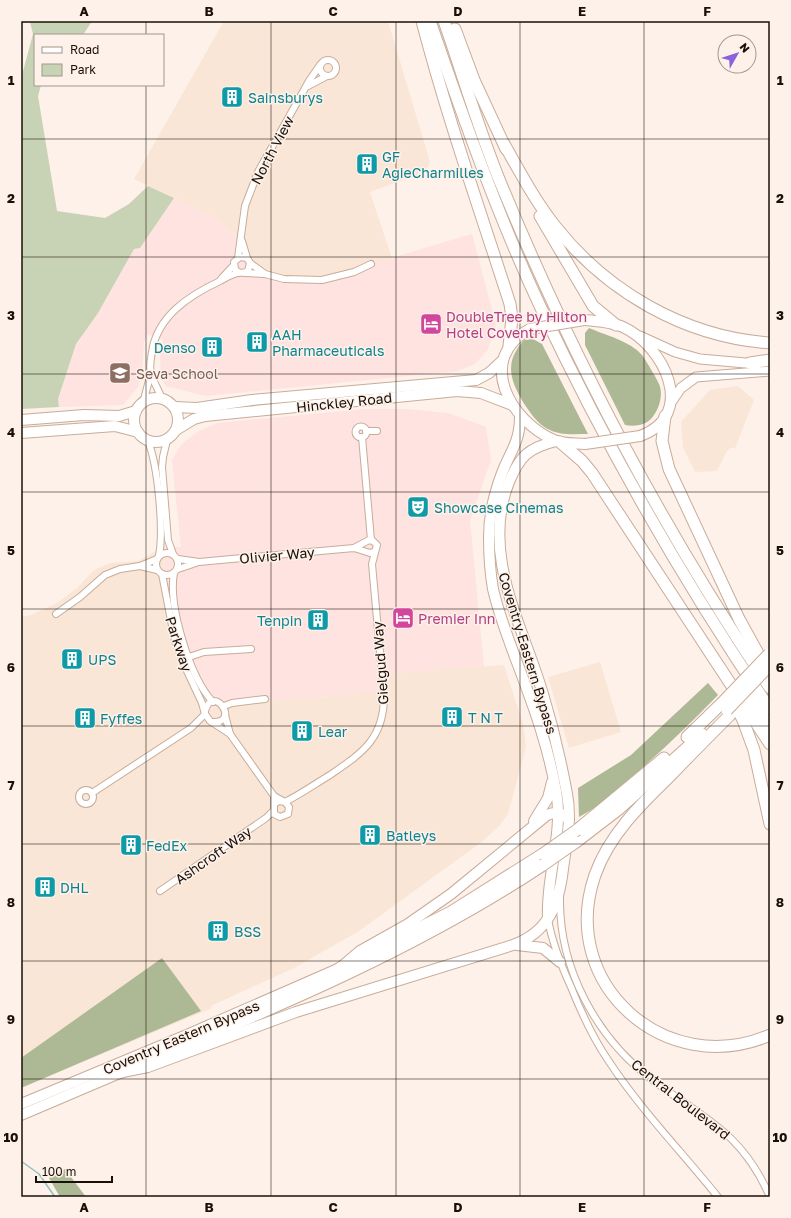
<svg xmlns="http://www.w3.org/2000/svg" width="791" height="1218" font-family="'Golos Text',sans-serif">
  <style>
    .commercial { fill: #fee3e0 }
    .industrial { fill: #fae6d6 }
    .green { fill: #c8d2b4 }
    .forest { fill: #adb894 }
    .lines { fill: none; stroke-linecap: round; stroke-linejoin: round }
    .stream { stroke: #90c2c1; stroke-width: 1.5 }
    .minor-casing { stroke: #c8ac99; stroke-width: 8 }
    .secondary-casing { stroke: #c8ac99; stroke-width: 11 }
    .trunk-casing { stroke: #c8ac99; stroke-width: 12 }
    .motorway-casing { stroke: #c8ac99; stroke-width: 13 }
    .minor { stroke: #fff; stroke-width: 6 }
    .secondary { stroke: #fff; stroke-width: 9 }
    .trunk { stroke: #fff; stroke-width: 10 }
    .motorway { stroke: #fff; stroke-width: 11 }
    .trunk-bridge-casing { stroke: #c8ac99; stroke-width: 12; stroke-linecap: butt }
    .motorway-bridge-casing { stroke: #c8ac99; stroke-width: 13; stroke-linecap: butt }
    .trunk-bridge { stroke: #fff; stroke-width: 10 }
    .motorway-bridge { stroke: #fff; stroke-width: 11 }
    .grid { fill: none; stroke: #191009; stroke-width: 1; stroke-opacity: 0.55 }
    .labels { text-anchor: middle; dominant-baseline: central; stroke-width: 3; stroke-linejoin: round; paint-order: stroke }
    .culture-label { font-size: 14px; fill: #0d838f; stroke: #fdf1e9; text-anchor: start }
    .street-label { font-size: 14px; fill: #191009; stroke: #fdf1e9 }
    .hotel-label { font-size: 14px; fill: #b23c85; stroke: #fdf1e9; text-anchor: start }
    .education-label { font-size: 14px; fill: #785e54; stroke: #fdf1e9; text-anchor: start }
    .neatline { fill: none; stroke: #191009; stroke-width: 1.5 }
    .grid-label { font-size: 13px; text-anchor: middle; font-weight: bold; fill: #191009 }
  </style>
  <rect width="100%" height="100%" fill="#fdf1e9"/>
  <g class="commercial">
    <path d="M174,198L212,216L242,239L371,264L472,234L496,325L488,349L475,364L458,371L205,396L166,386L161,378L160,353L163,340L148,334L144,342L142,376L138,387L123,405L59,407L58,399L76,344L98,313L134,249L140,248Z"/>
    <path d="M364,409H405L448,413L486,427L491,460L470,520L484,667L382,674L383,691L224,706L205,711L180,653L162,574L166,553L165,546L181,547L172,460L181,445L197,432L217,423Z"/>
  </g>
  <g class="industrial">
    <path d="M224,21H388L430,162L425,172L370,192L392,258L371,264L354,272L300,281L265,274L250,263L238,258L242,239L212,216L134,179Z"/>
    <path d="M738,386L754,400L735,448H730L727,451L717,471L695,472L683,448L681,422L710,390Z"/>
    <path d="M165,546L166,552L162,574L171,625L205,711L224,706L383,691L382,674L504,665L523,724L526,747L508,814L499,826L483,841L359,931L296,967L211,1006L212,1008L21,1088V617L31,615L57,603L77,588L94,570L111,563L138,561Z"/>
    <path d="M600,662L621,732L569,748L548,677Z"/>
  </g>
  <path class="green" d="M21,21H92L83,35H35V85H41L38,96L57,211L105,218L129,204L148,186L174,198L140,248L134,249L98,313L76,344L58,399L59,407L21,409V79L33,34L30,22L21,23Z"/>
  <g class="forest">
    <path d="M589,328C605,335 630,341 642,355C645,359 657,379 659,384C665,397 656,420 643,424C637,426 631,426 625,425L585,345V333Z"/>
    <path d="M533,339L542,344L588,434C573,434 559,436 546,428C536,422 529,411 523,402C510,380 504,362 524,340Z"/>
    <path d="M708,683L718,695C689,725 660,753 628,780C613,793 597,808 579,817L578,788L631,755Z"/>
    <path d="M162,958L201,1011L21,1088V1058Z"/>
    <path d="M65,1169L86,1197H60L49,1178Z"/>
  </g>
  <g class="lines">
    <path class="stream" d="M21,1161L39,1174L55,1197"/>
    <g class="minor-casing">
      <g id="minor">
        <circle cx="328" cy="68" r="8"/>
        <path d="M308,86L327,76"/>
        <path d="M242,241L247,258"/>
        <path d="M238,258L245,206L258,172L309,81L320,65"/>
        <path d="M250,263L265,274"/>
        <path d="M245,273L265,274L284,279L322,280L354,272L371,264"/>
        <path d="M221,279L234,265"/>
        <path d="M162,399C159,390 153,382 151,373C149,366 151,358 152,352C157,316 190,295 220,281C225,278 231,275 237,273C241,272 244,274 248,271L250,263L247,258L240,257L234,262L235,269L239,273"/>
        <path d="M143,403L151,373"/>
        <circle cx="361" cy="432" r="5.5"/>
        <path d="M366,431H377"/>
        <path d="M362,437L371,540"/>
        <path d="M167,440L163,457L162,467L168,540L173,554"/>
        <path d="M148,441C158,466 164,529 159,556"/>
        <circle cx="167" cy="564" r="11"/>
        <path d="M178,559L199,562L354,548L370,553L374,552"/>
        <path d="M140,566L157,570"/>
        <path d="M178,569L196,563"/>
        <path d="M174,573C168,606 190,678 213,702"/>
        <path d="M162,574L175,641L187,671L202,703L205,714L210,721L230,734"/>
        <path d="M56,614L80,597L105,575L120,569L140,566L157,559"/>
        <path d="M189,657L204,652L251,649"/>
        <path d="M224,706L232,703L265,699"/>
        <path d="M205,711C213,683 241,723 213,722"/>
        <path d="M225,715L230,734L274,796L283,801"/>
        <circle cx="86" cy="797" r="7"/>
        <path d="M92,793L191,728L205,714"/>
        <path d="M274,796V814L280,817L288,814L289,807L285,802L279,801L274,804"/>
        <path d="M285,802C301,794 315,784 330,775C362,753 384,739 384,696L372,564L377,545L373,541L369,540L354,548"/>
        <path d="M160,891L266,818L273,811"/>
        <path d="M560,898C559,968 596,1037 651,1079C703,1118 742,1132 770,1197"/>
        <path d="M548,919C552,943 561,965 571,987C581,1012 593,1038 608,1060C640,1109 682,1152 718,1197"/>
      </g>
    </g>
    <g class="secondary-casing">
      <g id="secondary">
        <path d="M640,336L675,352L700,359L757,364"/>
        <path d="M670,404L681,388L696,377L770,371"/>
      </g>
    </g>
    <g class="trunk-casing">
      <g id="trunk">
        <path d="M584,320C597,321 611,322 623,327C664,346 698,415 640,436"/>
        <path d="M530,329C475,359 510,421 554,440C563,444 575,443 585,444"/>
        <circle cx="156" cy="420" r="22"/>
        <path d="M175,407L197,408L252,400L476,380L489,373L502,361"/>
        <path d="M520,416C520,442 511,450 502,473C494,494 489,514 489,537C489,554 490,572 493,589C501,624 516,658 528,692C540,724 550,757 556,791C564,833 546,875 548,917"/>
        <path d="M21,420L84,415L119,416L136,411"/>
        <path d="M176,430L194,419L205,416L457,391L481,393L512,405"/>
        <path d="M21,433L115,426L138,432"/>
        <path d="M534,821L548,798L552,782"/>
        <path d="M517,945L543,948L560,962"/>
        <path d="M21,1104L189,1034L340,968L360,951L408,924L451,894L547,815C557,811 562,813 569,820"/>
        <path d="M21,1115L122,1072L148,1067L296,1012L513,945C549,932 559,904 563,869C566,845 572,819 567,794C561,761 553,727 543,694C523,626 480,554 509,482C520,456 528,448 556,441"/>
      </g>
    </g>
    <g class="motorway-casing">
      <g id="motorway">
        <path d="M422,21C447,117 480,210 510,304L512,318L509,346"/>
        <path d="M430,21C463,117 497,214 540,306C606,446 683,581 770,709"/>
        <path d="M444,21C463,75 479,131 501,184C574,361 663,530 770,688"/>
        <path d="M455,29L474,80L506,149"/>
        <path d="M504,144C520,172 535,201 555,226C607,292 685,337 770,343"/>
        <path d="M540,216L593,306L616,325"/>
        <path d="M750,363L770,360"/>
        <path d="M665,416L662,441L669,469L739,619L770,675"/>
        <path d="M560,442L582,461L592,473L770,744"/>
        <path d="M742,682L770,728"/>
        <path d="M730,696L743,720L754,750L770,824"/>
        <path d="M730,715C710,735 690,755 671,775C641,804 609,835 595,875C557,984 666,1080 770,1035"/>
        <path d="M687,737L722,703"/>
        <path d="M577,830L664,758"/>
        <path d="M576,842L619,809L702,734"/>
        <path d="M340,968L451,912L543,854"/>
        <path d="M122,1072C267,1011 412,952 543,865"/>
      </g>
    </g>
    <use href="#minor" class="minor"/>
    <use href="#secondary" class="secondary"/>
    <use href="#trunk" class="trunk"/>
    <use href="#motorway" class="motorway"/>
    <g class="trunk-bridge-casing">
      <g id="trunk-bridge">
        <path d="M530,329L584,320"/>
        <path d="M585,444L640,436"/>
      </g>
    </g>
    <g class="motorway-bridge-casing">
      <g id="motorway-bridge">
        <path d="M722,703L769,654"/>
        <path d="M727,710L770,665"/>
        <path d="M543,854L577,830"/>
        <path d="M543,865L576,842"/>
      </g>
    </g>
    <use href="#trunk-bridge" class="trunk-bridge"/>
    <use href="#motorway-bridge" class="motorway-bridge"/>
  </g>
  <path class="grid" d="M146,21V35M271,21V1197M396,21V1197M520,21V1197M644,21V1197M146,85V1197M21,139H770M21,257H770M21,374H770M21,492H770M21,609H770M21,726H770M21,844H770M21,961H770M21,1079H770"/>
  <defs>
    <g id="building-square" transform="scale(1.15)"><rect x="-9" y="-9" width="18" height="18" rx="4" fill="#0f9aa8" stroke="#fdf1e9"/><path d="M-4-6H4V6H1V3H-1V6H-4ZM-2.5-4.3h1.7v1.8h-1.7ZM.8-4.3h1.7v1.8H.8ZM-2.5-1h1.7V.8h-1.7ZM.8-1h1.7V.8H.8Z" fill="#fff"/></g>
    <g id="hotel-square" transform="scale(1.15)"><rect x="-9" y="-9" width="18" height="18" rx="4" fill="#d1479c" stroke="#fdf1e9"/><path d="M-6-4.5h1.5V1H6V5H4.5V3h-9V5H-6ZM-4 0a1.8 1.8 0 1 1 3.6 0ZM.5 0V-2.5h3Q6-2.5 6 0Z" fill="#fff"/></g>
    <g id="school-square" transform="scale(1.15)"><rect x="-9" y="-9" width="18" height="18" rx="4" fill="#8d6e63" stroke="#fdf1e9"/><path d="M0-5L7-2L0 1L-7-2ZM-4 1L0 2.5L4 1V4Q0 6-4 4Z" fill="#fff"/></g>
    <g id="theatre-square" transform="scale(1.15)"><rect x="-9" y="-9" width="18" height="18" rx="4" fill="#0f9aa8" stroke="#fdf1e9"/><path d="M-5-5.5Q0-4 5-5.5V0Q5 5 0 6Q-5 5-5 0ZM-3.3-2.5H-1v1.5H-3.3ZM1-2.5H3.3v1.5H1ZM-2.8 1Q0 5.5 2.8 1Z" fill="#fff"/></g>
  </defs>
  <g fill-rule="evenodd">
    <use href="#building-square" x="232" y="97"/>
    <use href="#building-square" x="367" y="164"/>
    <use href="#hotel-square" x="431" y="324"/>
    <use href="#building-square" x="257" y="342"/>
    <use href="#building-square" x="212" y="347"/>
    <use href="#school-square" x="120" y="373"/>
    <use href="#theatre-square" x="418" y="507"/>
    <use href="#hotel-square" x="403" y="618"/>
    <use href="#building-square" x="318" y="620"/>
    <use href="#building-square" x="72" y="659"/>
    <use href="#building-square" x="452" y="717"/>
    <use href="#building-square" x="85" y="718"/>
    <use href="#building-square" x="302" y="731"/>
    <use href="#building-square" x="370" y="835"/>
    <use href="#building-square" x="131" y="845"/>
    <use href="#building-square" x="45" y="887"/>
    <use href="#building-square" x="218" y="931"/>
  </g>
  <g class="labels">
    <g class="culture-label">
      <text x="248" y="97">Sainsburys</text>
      <text x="382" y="156">GF<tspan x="382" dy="16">AgieCharmilles</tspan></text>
      <text x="272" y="334">AAH<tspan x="272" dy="16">Pharmaceuticals</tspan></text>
      <text x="196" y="347" text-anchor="end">Denso</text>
      <text x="434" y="507">Showcase Cinemas</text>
      <text x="302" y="620" text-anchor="end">Tenpin</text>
      <text x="88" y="659">UPS</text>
      <text x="468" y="717">T N T</text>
      <text x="100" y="718">Fyffes</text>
      <text x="318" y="731">Lear</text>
      <text x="386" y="835">Batleys</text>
      <text x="146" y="845">FedEx</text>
      <text x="60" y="887">DHL</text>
      <text x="234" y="931">BSS</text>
    </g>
    <g class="street-label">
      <text transform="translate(272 150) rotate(-62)">North View</text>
      <text transform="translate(344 402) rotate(-6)">Hinckley Road</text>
      <text transform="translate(277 555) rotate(-5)">Olivier Way</text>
      <text transform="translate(179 644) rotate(72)">Parkway</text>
      <text transform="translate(528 653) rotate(73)">Coventry Eastern Bypass</text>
      <text transform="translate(380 663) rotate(-94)">Gielgud Way</text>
      <text transform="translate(213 855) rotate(-35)">Ashcroft Way</text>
      <text transform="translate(181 1037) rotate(-23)">Coventry Eastern Bypass</text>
      <text transform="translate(681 1099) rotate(38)">Central Boulevard</text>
    </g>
    <g class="hotel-label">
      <text x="446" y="316">DoubleTree by Hilton<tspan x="446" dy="16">Hotel Coventry</tspan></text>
      <text x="418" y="618">Premier Inn</text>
    </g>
    <g class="education-label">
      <text x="136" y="373">Seva School</text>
    </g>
  </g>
  <rect width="791" height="1218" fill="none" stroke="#fdf1e9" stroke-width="44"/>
  <rect x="34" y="34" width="130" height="52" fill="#fdf1e9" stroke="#a2978f"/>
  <rect x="42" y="47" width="20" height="6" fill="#ffffff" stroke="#a2978f"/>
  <text x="70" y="54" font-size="12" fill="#191009">Road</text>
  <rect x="42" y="64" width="20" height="12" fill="#c8d2b4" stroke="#a2978f"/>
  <text x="70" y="74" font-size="12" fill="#191009">Park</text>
  <g transform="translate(737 54) rotate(51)"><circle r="19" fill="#fdf1e9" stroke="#a2978f"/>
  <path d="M0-3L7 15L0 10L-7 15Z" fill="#8b62dc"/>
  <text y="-6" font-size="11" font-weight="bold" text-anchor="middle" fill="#191009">N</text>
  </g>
  <path d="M36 1176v6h76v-6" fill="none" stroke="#191009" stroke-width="2"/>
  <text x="42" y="1176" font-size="12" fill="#191009" stroke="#fdf1e9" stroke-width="3" paint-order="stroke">100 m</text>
  <rect x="22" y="22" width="747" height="1174" class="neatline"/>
  <g class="grid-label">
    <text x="84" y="16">A</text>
    <text x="209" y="16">B</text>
    <text x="333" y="16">C</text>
    <text x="458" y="16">D</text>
    <text x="582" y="16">E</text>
    <text x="707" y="16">F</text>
    <text x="11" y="85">1</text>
    <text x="780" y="85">1</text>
    <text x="11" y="203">2</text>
    <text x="780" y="203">2</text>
    <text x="11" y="320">3</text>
    <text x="780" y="320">3</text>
    <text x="11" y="437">4</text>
    <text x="780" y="437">4</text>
    <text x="11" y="555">5</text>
    <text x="780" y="555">5</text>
    <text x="11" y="672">6</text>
    <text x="780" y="672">6</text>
    <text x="11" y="790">7</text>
    <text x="780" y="790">7</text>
    <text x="11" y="907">8</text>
    <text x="780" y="907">8</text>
    <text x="11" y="1024">9</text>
    <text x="780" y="1024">9</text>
    <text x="11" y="1142">10</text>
    <text x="780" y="1142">10</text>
    <text x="84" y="1212">A</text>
    <text x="209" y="1212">B</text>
    <text x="333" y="1212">C</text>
    <text x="458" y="1212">D</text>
    <text x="582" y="1212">E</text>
    <text x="707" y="1212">F</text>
  </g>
</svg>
